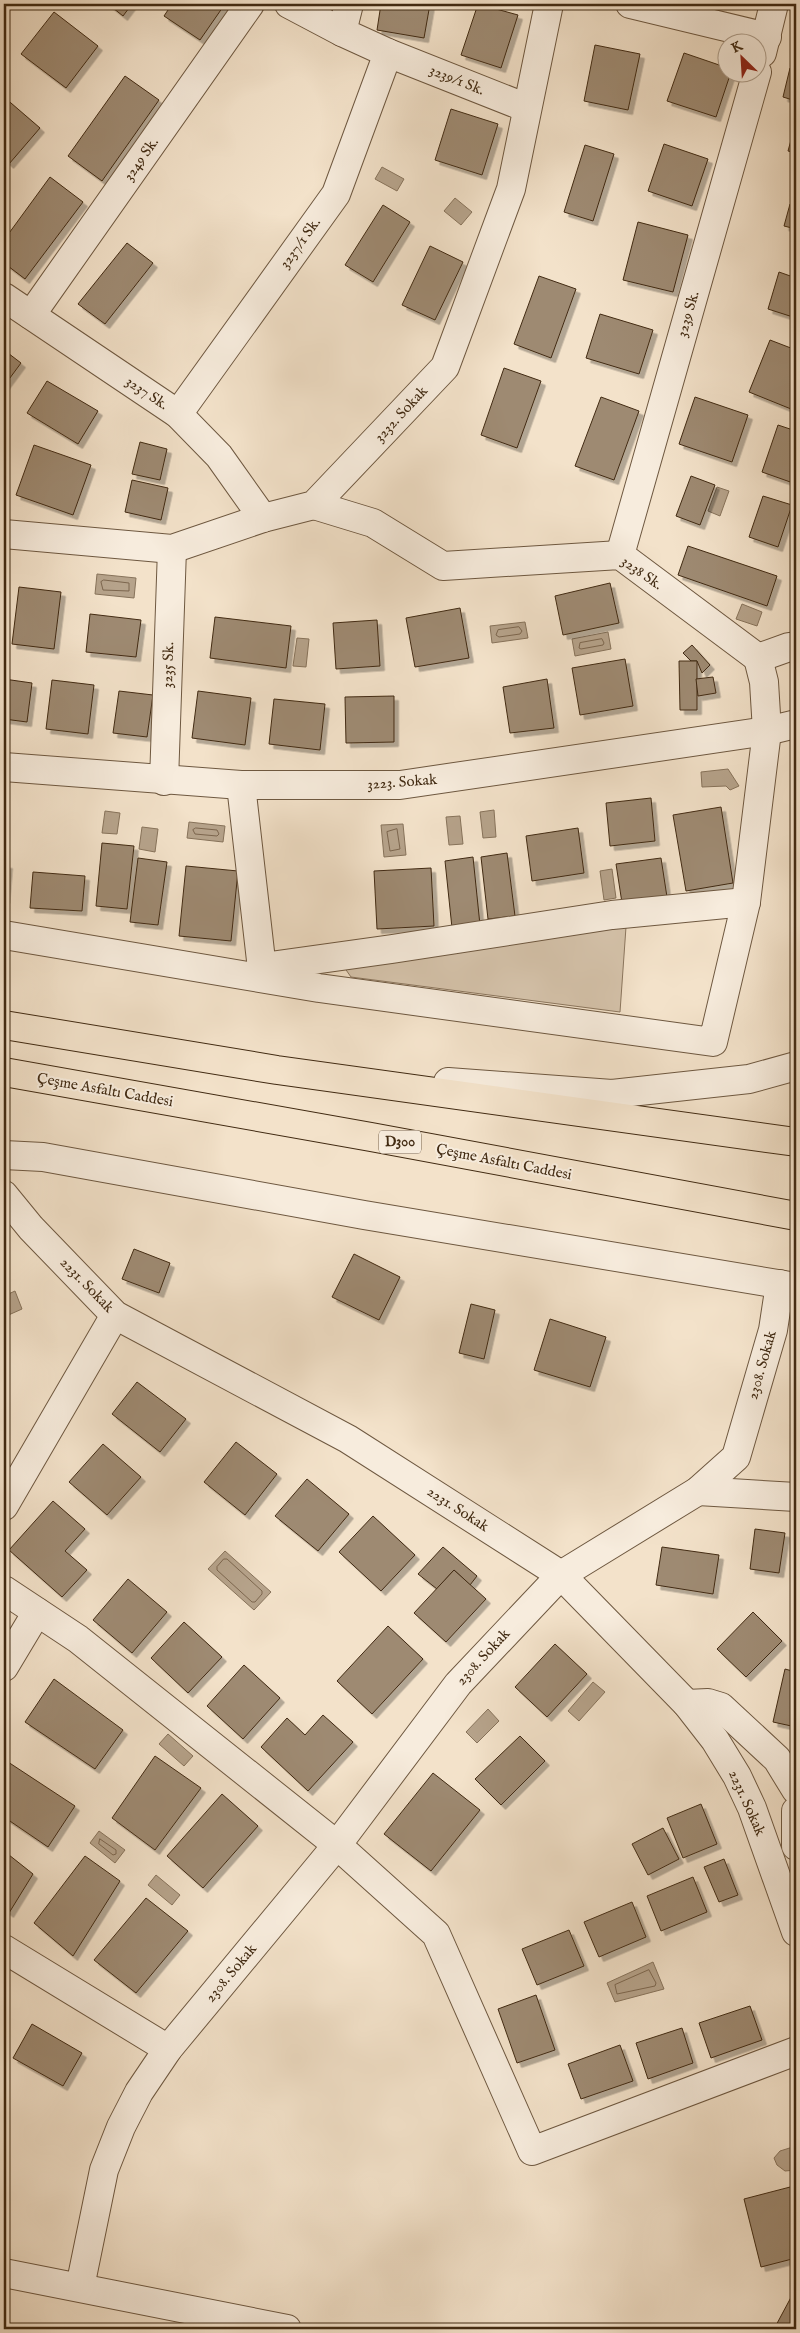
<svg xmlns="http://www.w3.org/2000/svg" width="800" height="2333" font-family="'IM FELL English',serif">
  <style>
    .green { fill: #d5c3ab; stroke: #8b765e }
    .water { fill: #b6a38b; stroke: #87735b }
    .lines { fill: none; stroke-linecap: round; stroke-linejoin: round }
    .shore { stroke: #7c664e; stroke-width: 1 }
    .building { fill: #9e8a72; stroke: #412a12; filter: url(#shadow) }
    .minor-casing { stroke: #6e5840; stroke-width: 30 }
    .highway-casing { stroke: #412a12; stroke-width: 30 }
    .minor { stroke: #f7ecdd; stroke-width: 28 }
    .highway { stroke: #f3e2ca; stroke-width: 28 }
    .labels { text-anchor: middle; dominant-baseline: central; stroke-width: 4; stroke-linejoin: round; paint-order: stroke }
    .shield { fill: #f7ecdd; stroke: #78644f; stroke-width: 1 }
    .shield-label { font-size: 14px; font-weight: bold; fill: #412a12 }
    .street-label { font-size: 15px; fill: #412a12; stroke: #f7ecdd }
  </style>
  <defs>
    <filter id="shadow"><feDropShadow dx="4.5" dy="4.5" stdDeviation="0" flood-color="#0004"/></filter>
  </defs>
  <rect width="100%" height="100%" fill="#f3e2ca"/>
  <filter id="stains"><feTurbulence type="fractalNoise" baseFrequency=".004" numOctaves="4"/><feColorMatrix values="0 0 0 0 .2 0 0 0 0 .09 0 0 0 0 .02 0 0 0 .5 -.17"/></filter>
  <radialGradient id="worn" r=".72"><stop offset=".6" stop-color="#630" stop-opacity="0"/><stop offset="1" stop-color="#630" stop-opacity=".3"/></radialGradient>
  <path class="green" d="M626,927L620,1012L351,977L344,967Z"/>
  <g class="water">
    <path d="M382,167L404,179L397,191L375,179Z"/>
    <path d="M455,198L472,212L461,225L444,211Z"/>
    <path d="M717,487L729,491L720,516L708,511Z"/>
    <path d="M97,574L136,578L134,598L95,594Z"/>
    <path d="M742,604L762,612L757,626L736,619Z"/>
    <path d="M525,622L528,638L492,643L490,626Z"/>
    <path d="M608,632L611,649L575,656L572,639Z"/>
    <path d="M297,638L309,639L306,667L293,666Z"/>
    <path d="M728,769L739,786L730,790L726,786L702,787L701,772Z"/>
    <path d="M494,810L496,837L483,838L480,812Z"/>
    <path d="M105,811L120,813L117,834L102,833Z"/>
    <path d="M460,816L463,844L449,845L446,817Z"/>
    <path d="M189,822L225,826L223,842L187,838Z"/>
    <path d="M403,824L406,855L384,857L381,825Z"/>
    <path d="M142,827L158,829L155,852L139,849Z"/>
    <path d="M612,869L616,898L604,900L600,871Z"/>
    <path d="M15,1291L22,1309L4,1317V1296Z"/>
    <path d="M225,1551L271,1592L254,1610L208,1569Z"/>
    <path d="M593,1682L605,1692L579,1721L568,1711Z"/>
    <path d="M488,1709L499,1721L477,1743L466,1732Z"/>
    <path d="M168,1734L193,1756L184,1766L159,1744Z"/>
    <path d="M99,1831L125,1850L115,1863L90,1843Z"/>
    <path d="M156,1875L180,1895L172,1905L148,1885Z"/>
    <path d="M653,1962L664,1989L615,2002L607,1983Z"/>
    <path d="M796,2146V2170L785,2171L777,2165L774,2158L780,2151Z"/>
  </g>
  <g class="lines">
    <g class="shore">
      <path d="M104,580L129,583V591L103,590L101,582Z"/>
      <path d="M519,627L522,631L520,634L499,637L496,635L498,630Z"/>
      <path d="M602,639L604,643L603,645L581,649L579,648L580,643Z"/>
      <path d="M196,828L217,830L219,834L217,836L195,834L193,830Z"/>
      <path d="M397,829L400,849L390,851L387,832Z"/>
      <path d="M224,1559H227L262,1591V1594L255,1602H252L217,1570V1567Z"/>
      <path d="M100,1839L116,1850V1854L113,1855L99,1844Z"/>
      <path d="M649,1970L656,1983L655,1986L617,1994L615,1985Z"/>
    </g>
  </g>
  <g class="building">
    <path d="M108,4H132L123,16Z"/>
    <path d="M172,4H225L200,40L164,16Z"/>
    <path d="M381,4H430L424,38L377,30Z"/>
    <path d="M478,4L518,15L501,68L461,55Z"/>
    <path d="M54,12L98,46L66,88L21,54Z"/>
    <path d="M595,45L640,54L628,110L584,101Z"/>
    <path d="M684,53L728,68V72H731L716,117L667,101Z"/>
    <path d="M790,68L796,70V101L783,97Z"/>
    <path d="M125,76L159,100L102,181L68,156Z"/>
    <path d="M4,97L40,128L9,164L4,159Z"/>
    <path d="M451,109L498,124L482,175L435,160Z"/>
    <path d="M796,122V153L788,151Z"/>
    <path d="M664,144L708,159L692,206L648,191Z"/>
    <path d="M585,145L614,154L593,221L564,212Z"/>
    <path d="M50,177L83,202L25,279L4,263V240Z"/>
    <path d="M790,204L796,206V229L784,226Z"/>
    <path d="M383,205L410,222L373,282L345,265Z"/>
    <path d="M638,222L688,235L673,292L623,280Z"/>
    <path d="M127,243L153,263L105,324L78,304Z"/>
    <path d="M430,246L463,262L435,320L402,305Z"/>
    <path d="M779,272L796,278V318L768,309Z"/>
    <path d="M539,276L576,289L551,358L514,344Z"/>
    <path d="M600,314L653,330L639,374L586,358Z"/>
    <path d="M770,340L796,350V411L749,392Z"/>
    <path d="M4,350L21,363L4,386Z"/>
    <path d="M504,368L541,381L517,448L481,435Z"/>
    <path d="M47,381L98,411L78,444L27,413Z"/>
    <path d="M601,397L639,411L614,480L575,466Z"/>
    <path d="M695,397L748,415L732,462L679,444Z"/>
    <path d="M778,425L796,431V484L762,472Z"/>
    <path d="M140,442L167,449L160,480L132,474Z"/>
    <path d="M34,445L91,465L73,515L16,495Z"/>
    <path d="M691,476L715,485L700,525L676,516Z"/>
    <path d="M132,480L168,488L161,520L125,512Z"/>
    <path d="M763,496L792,505L778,547L749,537Z"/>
    <path d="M688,546L777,576L767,606L678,575Z"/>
    <path d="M610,583L619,623L563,635L555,596Z"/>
    <path d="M19,587L61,592L54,649L12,644Z"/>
    <path d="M460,608L469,658L415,667L406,618Z"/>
    <path d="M90,614L141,620L136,657L86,652Z"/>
    <path d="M215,617L291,626L286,668L210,658Z"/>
    <path d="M377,620L380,666L336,669L333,623Z"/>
    <path d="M692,645L710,665L702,673L697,661H691L683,653Z"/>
    <path d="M625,659L633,706L580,715L572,668Z"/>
    <path d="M679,661H697V710H680Z"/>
    <path d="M713,677L716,693L698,696L696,679Z"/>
    <path d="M4,679L32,683L27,722L4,719Z"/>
    <path d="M547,679L554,728L510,733L503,687Z"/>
    <path d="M52,680L94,685L88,734L46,729Z"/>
    <path d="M119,691L153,695L147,737L113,733Z"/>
    <path d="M198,691L251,698L245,745L192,738Z"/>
    <path d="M394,696V742L346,743L345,697Z"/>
    <path d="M274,699L325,704L320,750L269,744Z"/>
    <path d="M651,798L655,841L610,846L606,803Z"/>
    <path d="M721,807L733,883L686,891L673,815Z"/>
    <path d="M578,828L584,873L532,881L526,836Z"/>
    <path d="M102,843L134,846L127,909L96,906Z"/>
    <path d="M507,853L515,916L488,919L481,857Z"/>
    <path d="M473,857L480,925L452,928L445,861Z"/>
    <path d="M138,858L167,862L158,925L130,922Z"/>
    <path d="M661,858L667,897L622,903L616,864Z"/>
    <path d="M4,864H8L5,899L4,898Z"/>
    <path d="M186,866L238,871L231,941L179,936Z"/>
    <path d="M431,868L434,926L377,929L374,871Z"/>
    <path d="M33,872L85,876L82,911L30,908Z"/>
    <path d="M134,1249L170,1263L159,1293L122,1279Z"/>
    <path d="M354,1254L400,1277L379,1320L332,1297Z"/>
    <path d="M471,1304L495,1310L484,1359L459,1353Z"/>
    <path d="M550,1319L606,1337L590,1387L534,1370Z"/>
    <path d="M137,1382L186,1419L160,1452L112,1414Z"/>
    <path d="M236,1442L277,1474L245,1515L204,1482Z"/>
    <path d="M103,1444L141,1477L107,1515L69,1482Z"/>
    <path d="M307,1479L349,1514L318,1551L275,1516Z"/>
    <path d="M53,1501L85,1529L65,1551L87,1570L62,1597L9,1550Z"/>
    <path d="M373,1516L415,1555L381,1591L339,1552Z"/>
    <path d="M755,1529L785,1533L779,1573L750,1569Z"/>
    <path d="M443,1547L477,1576L470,1585L454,1570L437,1589L418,1574Z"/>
    <path d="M662,1547L719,1555L713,1594L656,1585Z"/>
    <path d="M454,1570L486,1599L446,1642L414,1613Z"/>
    <path d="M128,1579L167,1612L132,1653L93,1620Z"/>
    <path d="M753,1612L782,1641L746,1677L717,1649Z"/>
    <path d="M184,1622L222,1657L188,1693L151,1658Z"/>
    <path d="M388,1626L423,1659L372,1714L337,1681Z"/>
    <path d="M555,1644L587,1674L547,1717L515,1687Z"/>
    <path d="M244,1665L280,1698L243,1739L207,1706Z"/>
    <path d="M785,1669L796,1672V1727L773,1722Z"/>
    <path d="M54,1679L123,1730L95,1769L25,1722Z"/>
    <path d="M323,1715L353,1742L308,1791L261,1747L287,1718L305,1735Z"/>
    <path d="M520,1736L545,1761L501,1805L475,1779Z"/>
    <path d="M155,1756L201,1788L155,1850L112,1818Z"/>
    <path d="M5,1760L75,1806L48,1847L4,1817Z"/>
    <path d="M433,1773L480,1810L431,1871L384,1834Z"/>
    <path d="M222,1794L258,1826L203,1888L167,1856Z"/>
    <path d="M701,1804L717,1844L683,1858L667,1818Z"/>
    <path d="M663,1828L679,1859L648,1875L632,1844Z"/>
    <path d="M4,1851L33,1874L9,1913L4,1909Z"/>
    <path d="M85,1856L120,1881L73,1956L34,1923Z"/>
    <path d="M724,1859L738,1895L719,1902L704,1867Z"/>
    <path d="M693,1877L707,1912L661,1931L647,1896Z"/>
    <path d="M146,1898L188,1931L136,1993L94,1960Z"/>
    <path d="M632,1902L646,1937L599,1957L584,1922Z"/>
    <path d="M569,1930L584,1966L537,1985L522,1949Z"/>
    <path d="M536,1995L555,2050L517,2063L498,2009Z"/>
    <path d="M750,2006L762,2040L711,2058L699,2023Z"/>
    <path d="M32,2024L82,2053L63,2086L13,2058Z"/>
    <path d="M682,2028L693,2063L648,2079L636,2043Z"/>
    <path d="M620,2045L633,2081L581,2099L568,2064Z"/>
    <path d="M794,2186L796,2195V2258L761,2267L744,2199Z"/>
    <path d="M796,2288V2329H774Z"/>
  </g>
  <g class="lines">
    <g class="minor-casing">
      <g id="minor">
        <path d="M289,4L342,32"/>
        <path d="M349,4L342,32L388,53L527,108"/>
        <path d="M630,4L767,37"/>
        <path d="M762,53L774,4"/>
        <path d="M4,297L178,414L219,456L263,518"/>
        <path d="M31,315L250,4"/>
        <path d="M178,414L336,194L388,53"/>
        <path d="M314,505L373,523L443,566L620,555L758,658"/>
        <path d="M4,534L172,549L263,518L314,505L445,367L511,189L549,4"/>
        <path d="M620,555L757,72"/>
        <path d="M4,767L241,785H400L767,731L796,724"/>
        <path d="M164,781L172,549"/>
        <path d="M241,785L263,978"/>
        <path d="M4,935L319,988L713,1042L746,902L767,731L764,682L758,658L789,647L796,646"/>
        <path d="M263,967L392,949L612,915L746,902"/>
        <path d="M448,1082L612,1094L749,1079L796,1066"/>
        <path d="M4,1155L43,1157L364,1215L796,1287"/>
        <path d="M4,1195L31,1228L115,1315L348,1439L561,1575L687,1704L715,1740L737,1776L752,1808L796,1932"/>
        <path d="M698,1491L796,1497"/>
        <path d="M4,1506L115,1315"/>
        <path d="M4,1590L78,1639L337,1845L436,1934L532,2151L796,2051"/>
        <path d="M4,1667L37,1612"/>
        <path d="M687,1704L708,1703L721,1707L777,1759L796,1790"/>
        <path d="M796,1811V1846"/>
        <path d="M4,1949L168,2049"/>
        <path d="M4,2273L287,2329"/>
        <path d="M80,2287L104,2170L121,2127L139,2092L168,2049L337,1845L458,1684L561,1575L698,1491L736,1457L773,1330L780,1284"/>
      </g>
    </g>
    <g class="highway-casing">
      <g id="highway">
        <path d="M4,1025L277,1070L796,1142"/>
        <path d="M4,1072L371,1137L796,1216"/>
      </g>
    </g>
    <use href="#minor" class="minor"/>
    <use href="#highway" class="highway"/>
  </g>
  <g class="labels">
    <rect class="shield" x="379" y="1130.5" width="42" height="23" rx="4"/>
    <g class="shield-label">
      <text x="400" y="1142">D300</text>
    </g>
    <g class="street-label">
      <text transform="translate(457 80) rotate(22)">3239/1 Sk.</text>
      <text transform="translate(141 159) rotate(-55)">3249 Sk.</text>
      <text transform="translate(300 243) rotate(-54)">3237/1 Sk.</text>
      <text transform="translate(688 314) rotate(-74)">3239 Sk.</text>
      <text transform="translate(147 393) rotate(34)">3237 Sk.</text>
      <text transform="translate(401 414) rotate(-47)">3232. Sokak</text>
      <text transform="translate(642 573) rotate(35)">3238 Sk.</text>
      <text transform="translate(168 665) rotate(-88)">3235 Sk.</text>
      <text transform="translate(402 782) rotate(-4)">3223. Sokak</text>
      <text transform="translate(105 1090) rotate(10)">Çeşme Asfaltı Caddesi</text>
      <text transform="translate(504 1162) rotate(11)">Çeşme Asfaltı Caddesi</text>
      <text transform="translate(87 1285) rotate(46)">2231. Sokak</text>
      <text transform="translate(762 1365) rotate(-74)">2308. Sokak</text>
      <text transform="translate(458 1509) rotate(33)">2231. Sokak</text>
      <text transform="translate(483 1657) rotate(-47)">2308. Sokak</text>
      <text transform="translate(747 1803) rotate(66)">2231. Sokak</text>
      <text transform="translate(231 1973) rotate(-50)">2308. Sokak</text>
    </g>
  </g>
  <rect width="800" height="2333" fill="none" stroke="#f3e2ca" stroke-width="20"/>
  <rect x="5" y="5" width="790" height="2323" fill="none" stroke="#412a12" stroke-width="2.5"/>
  <rect x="10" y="10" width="780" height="2313" fill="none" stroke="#412a12"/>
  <g transform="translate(742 58) rotate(335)"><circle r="24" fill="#f7ecdd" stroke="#ae9e8c"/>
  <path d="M0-4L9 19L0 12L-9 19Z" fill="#8f2418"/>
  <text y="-8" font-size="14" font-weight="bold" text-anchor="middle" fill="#412a12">K</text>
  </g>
  <rect width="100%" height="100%" filter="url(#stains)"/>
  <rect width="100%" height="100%" fill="url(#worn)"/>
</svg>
